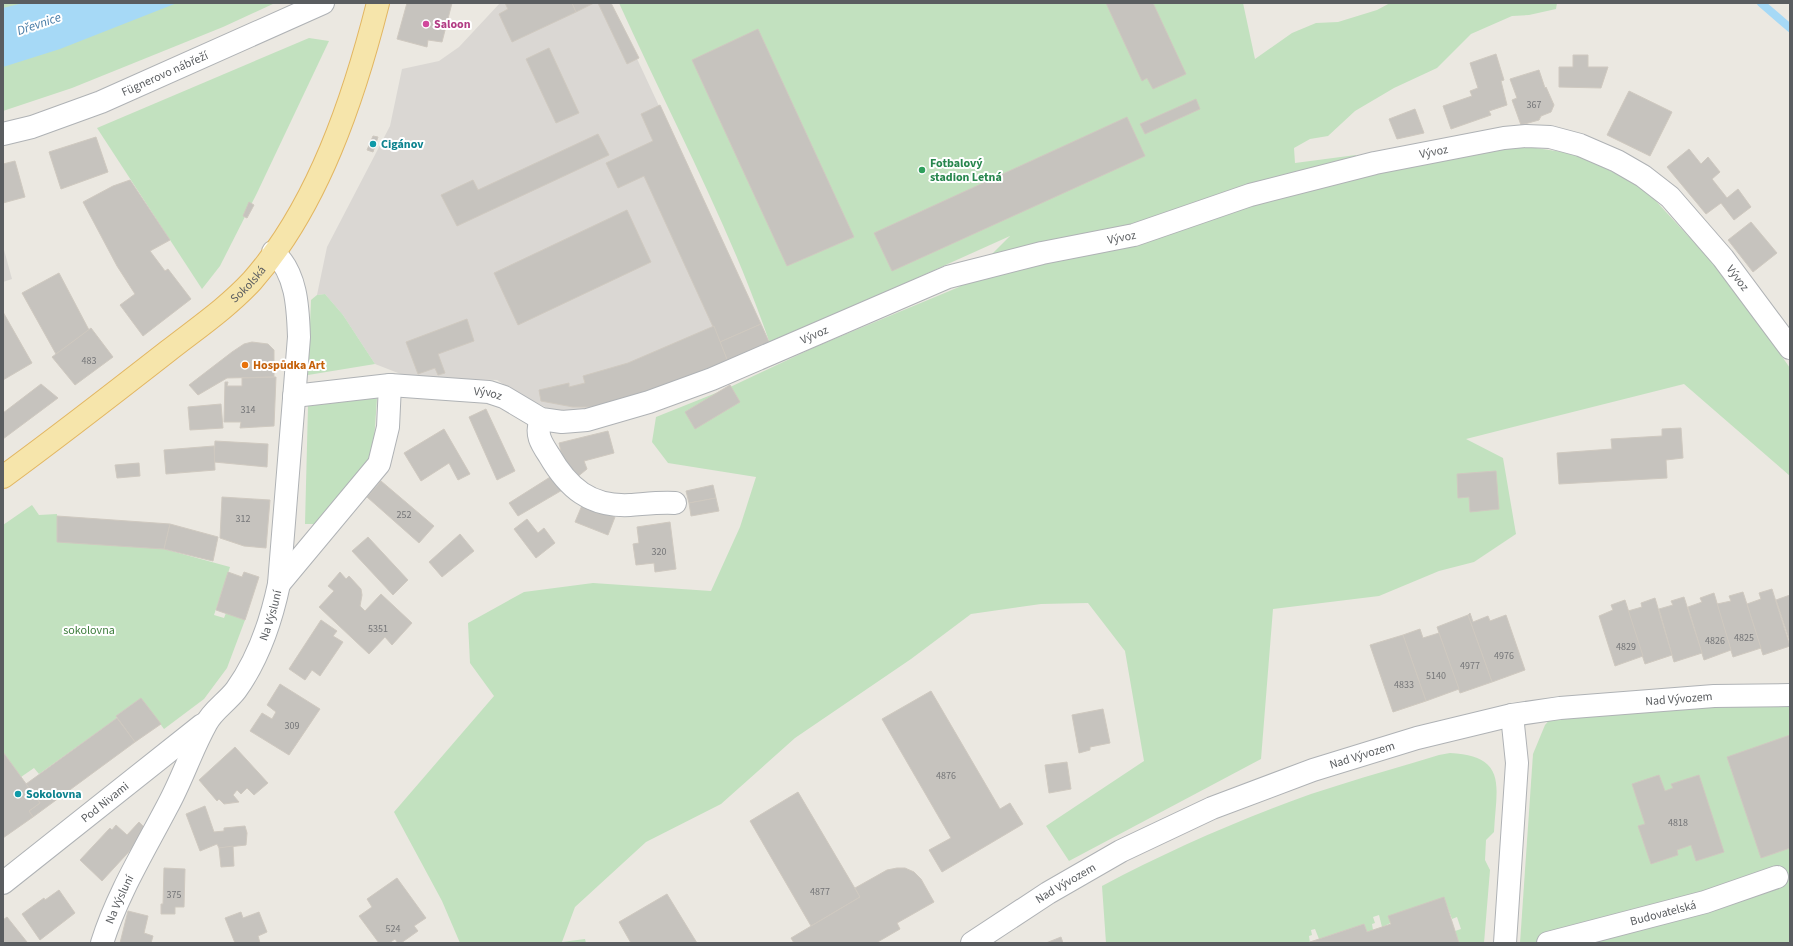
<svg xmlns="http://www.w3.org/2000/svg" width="1793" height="946" font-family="'Source Sans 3',sans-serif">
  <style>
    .industrial { fill: #dad7d3 }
    .green { fill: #c2e1bf }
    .water { fill: #a6d9f6 }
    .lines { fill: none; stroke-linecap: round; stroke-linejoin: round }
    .stream { stroke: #a6d9f6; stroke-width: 8 }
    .building { fill: #c6c3be; stroke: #cfc9c0 }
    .minor-casing { stroke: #afb2b5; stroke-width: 24 }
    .major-casing { stroke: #e2b662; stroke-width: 24 }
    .minor { stroke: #fff; stroke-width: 22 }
    .major { stroke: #f6e5ab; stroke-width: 22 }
    .hotel-dot { fill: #d1479c; stroke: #fff; stroke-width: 1.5 }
    .culture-dot { fill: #0f9aa8; stroke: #fff; stroke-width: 1.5 }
    .leisure-dot { fill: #2e9e5b; stroke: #fff; stroke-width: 1.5 }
    .food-dot { fill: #e8710a; stroke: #fff; stroke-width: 1.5 }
    .labels { text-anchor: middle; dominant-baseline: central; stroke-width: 4; stroke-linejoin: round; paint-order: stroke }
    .number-label { font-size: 10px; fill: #757678 }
    .hotel-label { font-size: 12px; font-weight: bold; fill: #b23c85; stroke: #fff; text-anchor: start }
    .street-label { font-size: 12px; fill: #5a5d60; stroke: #fff }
    .culture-label { font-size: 12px; font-weight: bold; fill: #0d838f; stroke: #fff; text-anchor: start }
    .leisure-label { font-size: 12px; font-weight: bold; fill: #27864d; stroke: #fff; text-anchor: start }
    .food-label { font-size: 12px; font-weight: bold; fill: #c56008; stroke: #fff; text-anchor: start }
    .park-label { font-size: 12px; fill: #3d7d3c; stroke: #fff }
    .water-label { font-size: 13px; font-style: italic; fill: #467ba6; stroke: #fff }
  </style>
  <rect width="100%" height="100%" fill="#ebe8e1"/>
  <g class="industrial">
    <path d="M500,3H611L770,344L642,396L562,415L520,395L497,380L411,378L375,364L343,315L325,294L317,295L327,247L390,126L402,69L439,61L459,47Z"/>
    <path d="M3,246L12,279L3,282Z"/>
  </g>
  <g class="green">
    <path d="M3,3H275L223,27L72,88L3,111Z"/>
    <path d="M619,3H1243L1255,59L1292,33L1316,23L1338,22L1377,10L1390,3H1557L1556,9L1529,15L1512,16L1471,34L1437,68L1394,88L1355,111L1328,136L1310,139L1294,148L1295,163L1356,155L1350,178L1515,145L1576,154L1643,187L1725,276L1790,368V476L1684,384L1466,439L1503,458L1516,534L1474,562L1439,571L1379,596L1273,609L1261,759L1069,861L1046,826L1144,761L1125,651L1088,603L1041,604L971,614L911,659L795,738L721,804L646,842L575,907L562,942L585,939L586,943H460L442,901L394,812L494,696L470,663L468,623L524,592L593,583L711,591L740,527L756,477L668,463L652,442L656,417L726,389L815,347L959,287L1010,236L770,344C730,226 670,116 619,3Z"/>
    <path d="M309,38L329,41L257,193L220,266L202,289L97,128Z"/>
    <path d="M325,294L343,315L375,364L308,375L311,300L317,295Z"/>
    <path d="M377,398L373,457L318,524H305L308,406Z"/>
    <path d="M32,505L39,515L57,514V541L164,549L230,567L214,615L224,618L226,613L245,620L227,668L204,699L164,729L141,698L116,716L117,718L39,774L34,768L21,777L3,752V525Z"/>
    <path d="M1790,695V943H1520L1533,754L1545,725L1560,708Z"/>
    <path d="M1450,753C1509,756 1496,788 1494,832L1486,840L1485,860L1490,870L1484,943H1459L1455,931L1461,929L1457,917L1452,919L1444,898L1382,927L1379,915L1373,917L1375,923L1372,924L1373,930L1367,932L1364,924L1319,939L1315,929L1311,930L1312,935L1309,936L1310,943H1106L1102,886C1170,850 1239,820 1311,794C1353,780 1397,768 1439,755Z"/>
  </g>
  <path class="water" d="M23,3H177L60,49L3,67V8Z"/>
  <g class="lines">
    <path class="stream" d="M1761,3L1790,28"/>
  </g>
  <g class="building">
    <path d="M407,3H452L442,42L428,40L427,47L397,39Z"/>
    <path d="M505,3H572L576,12L512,42L499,14L508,9Z"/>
    <path d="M572,3H594L576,12Z"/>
    <path d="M598,3H611L639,58L627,64Z"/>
    <path d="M1106,3H1153L1186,74L1153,89L1147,78L1142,81Z"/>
    <path d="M758,29L854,237L787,266L692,60Z"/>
    <path d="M549,48L579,113L556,123L526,59Z"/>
    <path d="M1496,54L1504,80L1501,81L1507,105L1489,111L1491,115L1451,129L1443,106L1472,96L1470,91L1478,88L1470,63Z"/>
    <path d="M1573,55H1588V67H1608L1601,88L1559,87V67H1573Z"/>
    <path d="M1539,70L1545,88L1546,87L1554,105L1551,112L1541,116L1539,120L1521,125L1512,100L1517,98L1510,79Z"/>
    <path d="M1629,91L1672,112L1650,156L1607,135Z"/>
    <path d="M1196,99L1200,109L1145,134L1140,124Z"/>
    <path d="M660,105L761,324L720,342L644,176L618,188L606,163L653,141L641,114Z"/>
    <path d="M1415,109L1424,133L1397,139L1389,119Z"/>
    <path d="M1127,117L1145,156L892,271L874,233Z"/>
    <path d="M598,134L609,155L457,226L441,195L473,180L478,190Z"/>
    <path d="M373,136L378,137L373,152L367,150Z"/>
    <path d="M96,137L108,172L61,189L49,152Z"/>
    <path d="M1689,149L1701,164L1708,157L1720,172L1712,179L1727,198L1738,189L1751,207L1734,220L1721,203L1706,214L1667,167Z"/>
    <path d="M15,161L25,197L3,203V164Z"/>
    <path d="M130,180L170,240L150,251L165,271L168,269L191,299L143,336L120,305L135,294L117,266L83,202L113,186Z"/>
    <path d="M249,202L254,205L247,218L243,216Z"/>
    <path d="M627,210L651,262L518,325L494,273Z"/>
    <path d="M1751,222L1777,253L1753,272L1728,240Z"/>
    <path d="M59,273L89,330L56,354L22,293Z"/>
    <path d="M3,312L32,363L3,380Z"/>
    <path d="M467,319L474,341L438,354L445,373L438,375L435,368L418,374L406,342Z"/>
    <path d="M761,324L770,344L728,362L720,342Z"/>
    <path d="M714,326L728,362L642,396L591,407H573L541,401L539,390L569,383V387L585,383L583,376L628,363Z"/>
    <path d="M91,328L113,357L75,385L52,357Z"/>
    <path d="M252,342L268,344L274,350V377L227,378L198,395L189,385L232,352L244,344Z"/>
    <path d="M276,377L274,426L240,428L241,422H224L225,382H228L227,386H242V378Z"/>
    <path d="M41,384L58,398L3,439V413Z"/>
    <path d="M730,385L740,402L695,429L685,412Z"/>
    <path d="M221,404L223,428L190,430L188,407Z"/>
    <path d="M486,409L515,471L497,480L469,417Z"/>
    <path d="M1681,428L1683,458L1666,460L1667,478L1559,484L1557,453L1612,449L1611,439L1662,436V429Z"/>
    <path d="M444,429L470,474L458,480L449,463L421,481L404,453Z"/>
    <path d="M608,431L614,453L584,461L587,469L576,478L564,465L559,443Z"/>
    <path d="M215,441L268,444L267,467L214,462Z"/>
    <path d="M214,446L215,470L166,474L164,450Z"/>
    <path d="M139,463L140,476L117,478L115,465Z"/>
    <path d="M1496,471L1499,509L1470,512L1469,497L1458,498L1457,474Z"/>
    <path d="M555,474L564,489L518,516L509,503Z"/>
    <path d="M381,481L434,526L419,543L367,497Z"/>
    <path d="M713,485L716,498L689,503L686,491Z"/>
    <path d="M222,497L270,500L266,548L244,546L220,538Z"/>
    <path d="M716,498L719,511L691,516L689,503Z"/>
    <path d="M583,503L615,517L608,535L575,522Z"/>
    <path d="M57,516L170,524L164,549L57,542Z"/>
    <path d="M527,519L538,533L544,528L555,543L536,558L514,529Z"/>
    <path d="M670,522L676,569L655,572L654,563L636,565L633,544L639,543L637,527Z"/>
    <path d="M170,524L218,537L213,561L164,549Z"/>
    <path d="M460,534L474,551L442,577L429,562Z"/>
    <path d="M368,537L408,580L393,595L352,551Z"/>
    <path d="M228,572L242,577L244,572L259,577L245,620L216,610Z"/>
    <path d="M340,572L346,579L349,576L361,589L362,595L360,606L365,611L381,594L412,623L392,645L385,637L369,654L319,607L334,591L328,586Z"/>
    <path d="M1772,589L1790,646L1763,655L1747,604L1761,599L1759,593Z"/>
    <path d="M1743,592L1761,648L1733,657L1717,604L1731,601L1729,596Z"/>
    <path d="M1714,593L1731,650L1704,660L1688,607L1702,602L1700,598Z"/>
    <path d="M1790,595V642L1776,600Z"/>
    <path d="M1684,597L1702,653L1674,662L1659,609L1673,605L1671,601Z"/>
    <path d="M1655,598L1672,655L1645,664L1628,611L1642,607L1641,603Z"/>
    <path d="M1625,600L1643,656L1615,666L1599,616L1613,610L1611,605Z"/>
    <path d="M1470,613L1473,622L1488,616L1490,621L1506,615L1525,670L1492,682L1468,615Z"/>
    <path d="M1468,615L1492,682L1460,693L1437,627Z"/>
    <path d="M321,620L337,631L333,636L343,642L320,676L312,670L305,680L289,669Z"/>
    <path d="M1420,629L1423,638L1439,633L1459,689L1426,701L1403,635Z"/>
    <path d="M1403,635L1426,701L1393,712L1370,645Z"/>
    <path d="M280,684L320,709L289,755L250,731L262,713L272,719L276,712L267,705Z"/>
    <path d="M931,691L1000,809L1010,803L1023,824L942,872L929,850L951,838L882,719Z"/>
    <path d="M141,698L161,724L135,742L116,716Z"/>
    <path d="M1103,709L1110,743L1090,747V750L1079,753L1072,715Z"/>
    <path d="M117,718L135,742L33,817L29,811L40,803L26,784Z"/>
    <path d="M1790,735V848L1761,858L1727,757Z"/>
    <path d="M235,747L268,783L254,795L247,788L241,794L237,790L233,795L239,802L224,804L219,799L217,801L199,780Z"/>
    <path d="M3,752L40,803L29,811L33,817L3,838Z"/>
    <path d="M1067,762L1071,789L1049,793L1045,765Z"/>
    <path d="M1659,775L1665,791L1673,788L1671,784L1699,775L1724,852L1696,861L1691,845L1677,850L1678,855L1651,864L1638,826L1645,824L1632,784Z"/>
    <path d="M798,792L860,897L811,926L750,821Z"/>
    <path d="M205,806L214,832L224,831V828L245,826L247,833L246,845L219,848L217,844L200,851L186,814Z"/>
    <path d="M139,822L148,831L102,881L80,860L110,828L112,830L116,825L127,835Z"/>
    <path d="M233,846L234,866L221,867L219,848Z"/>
    <path d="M164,868L185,869L184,907H175V914H161V904H163Z"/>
    <path d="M897,868H905L914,872L921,879L934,902L897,923L900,929L876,943H794L791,938L860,897L855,888L887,870Z"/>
    <path d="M397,878L426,918L414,926L418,931L401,943H398L395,939L389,943H379L359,916L372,907L367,899Z"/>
    <path d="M59,890L75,913L40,940L22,914L44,898L45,900Z"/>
    <path d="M667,894L697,943H631L619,922Z"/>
    <path d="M1444,897L1459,943L1310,942L1364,924L1367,932L1391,924L1388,916Z"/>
    <path d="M128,911L148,916L144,933L153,936L151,943H120Z"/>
    <path d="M241,912L243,918L259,912L267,932L258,936L260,943H235L225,918Z"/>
    <path d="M7,917L27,942L26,943H3V920Z"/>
    <path d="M1061,937L1063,943H1046Z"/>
  </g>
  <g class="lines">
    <g class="minor-casing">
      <g id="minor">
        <path id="s1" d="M3,134L32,127L101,102L323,3"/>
        <path id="s2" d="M294,396L390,385L489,392L504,397L541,419L562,422L587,420L649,402L712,379L948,277L1042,253L1134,235L1250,195L1375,163L1504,138L1526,136L1550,137L1580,145L1617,161L1643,176L1670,197L1723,258L1790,348"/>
        <path d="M541,419C535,434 541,443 549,455C568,488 590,507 630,505C645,504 660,502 675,503"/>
        <path d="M279,584L379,464L388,427L390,385"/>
        <path id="s3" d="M3,883L202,725"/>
        <path id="s4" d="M102,943C117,895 144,851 167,807C182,780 191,751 206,724C212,711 227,702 236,690C259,658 271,622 279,584L299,337C298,309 297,272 273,252"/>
        <path id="s5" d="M972,943L1048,893L1121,851L1212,808L1313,770L1417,738L1512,715L1560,708L1714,696L1790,695"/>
        <path d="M1505,943L1517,763L1512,715"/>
        <path id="s6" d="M1548,943L1705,902L1777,877"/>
      </g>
    </g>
    <g class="major-casing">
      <g id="major">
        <path id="s7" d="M3,477C59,436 113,394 168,351C196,329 227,308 252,281C318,206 354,98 378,3"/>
      </g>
    </g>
    <use href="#minor" class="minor"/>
    <use href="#major" class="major"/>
  </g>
  <circle class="hotel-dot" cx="426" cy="24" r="4"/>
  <g class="culture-dot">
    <circle cx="373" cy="144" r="4"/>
    <circle cx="18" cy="794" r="4"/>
  </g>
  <circle class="leisure-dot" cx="922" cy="170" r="4"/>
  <circle class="food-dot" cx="245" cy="365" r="4"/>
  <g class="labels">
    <g class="number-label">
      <text x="1534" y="105">367</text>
      <text x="89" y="361">483</text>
      <text x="248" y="410">314</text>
      <text x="404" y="515">252</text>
      <text x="243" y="519">312</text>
      <text x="659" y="552">320</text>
      <text x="378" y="629">5351</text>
      <text x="1744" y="638">4825</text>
      <text x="1715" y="641">4826</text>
      <text x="1626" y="647">4829</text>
      <text x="1504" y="656">4976</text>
      <text x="1470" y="666">4977</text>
      <text x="1436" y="676">5140</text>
      <text x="1404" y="685">4833</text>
      <text x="292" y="726">309</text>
      <text x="946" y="776">4876</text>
      <text x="1678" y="823">4818</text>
      <text x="820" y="892">4877</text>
      <text x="174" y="895">375</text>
      <text x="393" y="929">524</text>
    </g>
    <g class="hotel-label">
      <text x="434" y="24">Saloon</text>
    </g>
    <g class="street-label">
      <text stroke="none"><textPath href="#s1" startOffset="173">Fügnerovo nábřeží</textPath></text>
      <text stroke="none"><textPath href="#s2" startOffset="1192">Vývoz</textPath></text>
      <text stroke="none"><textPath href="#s2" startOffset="868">Vývoz</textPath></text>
      <text stroke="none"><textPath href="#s2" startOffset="1551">Vývoz</textPath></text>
      <text stroke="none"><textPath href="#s7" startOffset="312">Sokolská</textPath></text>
      <text stroke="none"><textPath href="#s2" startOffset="544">Vývoz</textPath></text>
      <text stroke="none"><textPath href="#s2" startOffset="195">Vývoz</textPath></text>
      <text stroke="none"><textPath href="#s4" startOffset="371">Na Výsluní</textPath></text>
      <text stroke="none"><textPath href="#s5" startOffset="758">Nad Vývozem</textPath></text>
      <text stroke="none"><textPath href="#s5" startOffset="435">Nad Vývozem</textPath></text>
      <text stroke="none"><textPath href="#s3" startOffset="130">Pod Nivami</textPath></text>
      <text stroke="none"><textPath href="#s5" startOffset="111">Nad Vývozem</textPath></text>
      <text stroke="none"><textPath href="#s4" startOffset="47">Na Výsluní</textPath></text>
      <text stroke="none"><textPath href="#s6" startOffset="119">Budovatelská</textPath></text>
    </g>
    <g class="culture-label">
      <text x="381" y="144">Cigánov</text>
      <text x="26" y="794">Sokolovna</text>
    </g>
    <g class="leisure-label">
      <text x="930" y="163">Fotbalový<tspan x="930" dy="14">stadion Letná</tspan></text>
    </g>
    <g class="food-label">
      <text x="253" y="365">Hospůdka Art</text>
    </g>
    <g class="park-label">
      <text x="89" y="630">sokolovna</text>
    </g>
    <g class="water-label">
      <text transform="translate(39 24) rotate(-19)">Dřevnice</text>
    </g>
  </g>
  <rect width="1793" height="946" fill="none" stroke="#5a5d60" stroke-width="8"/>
</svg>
